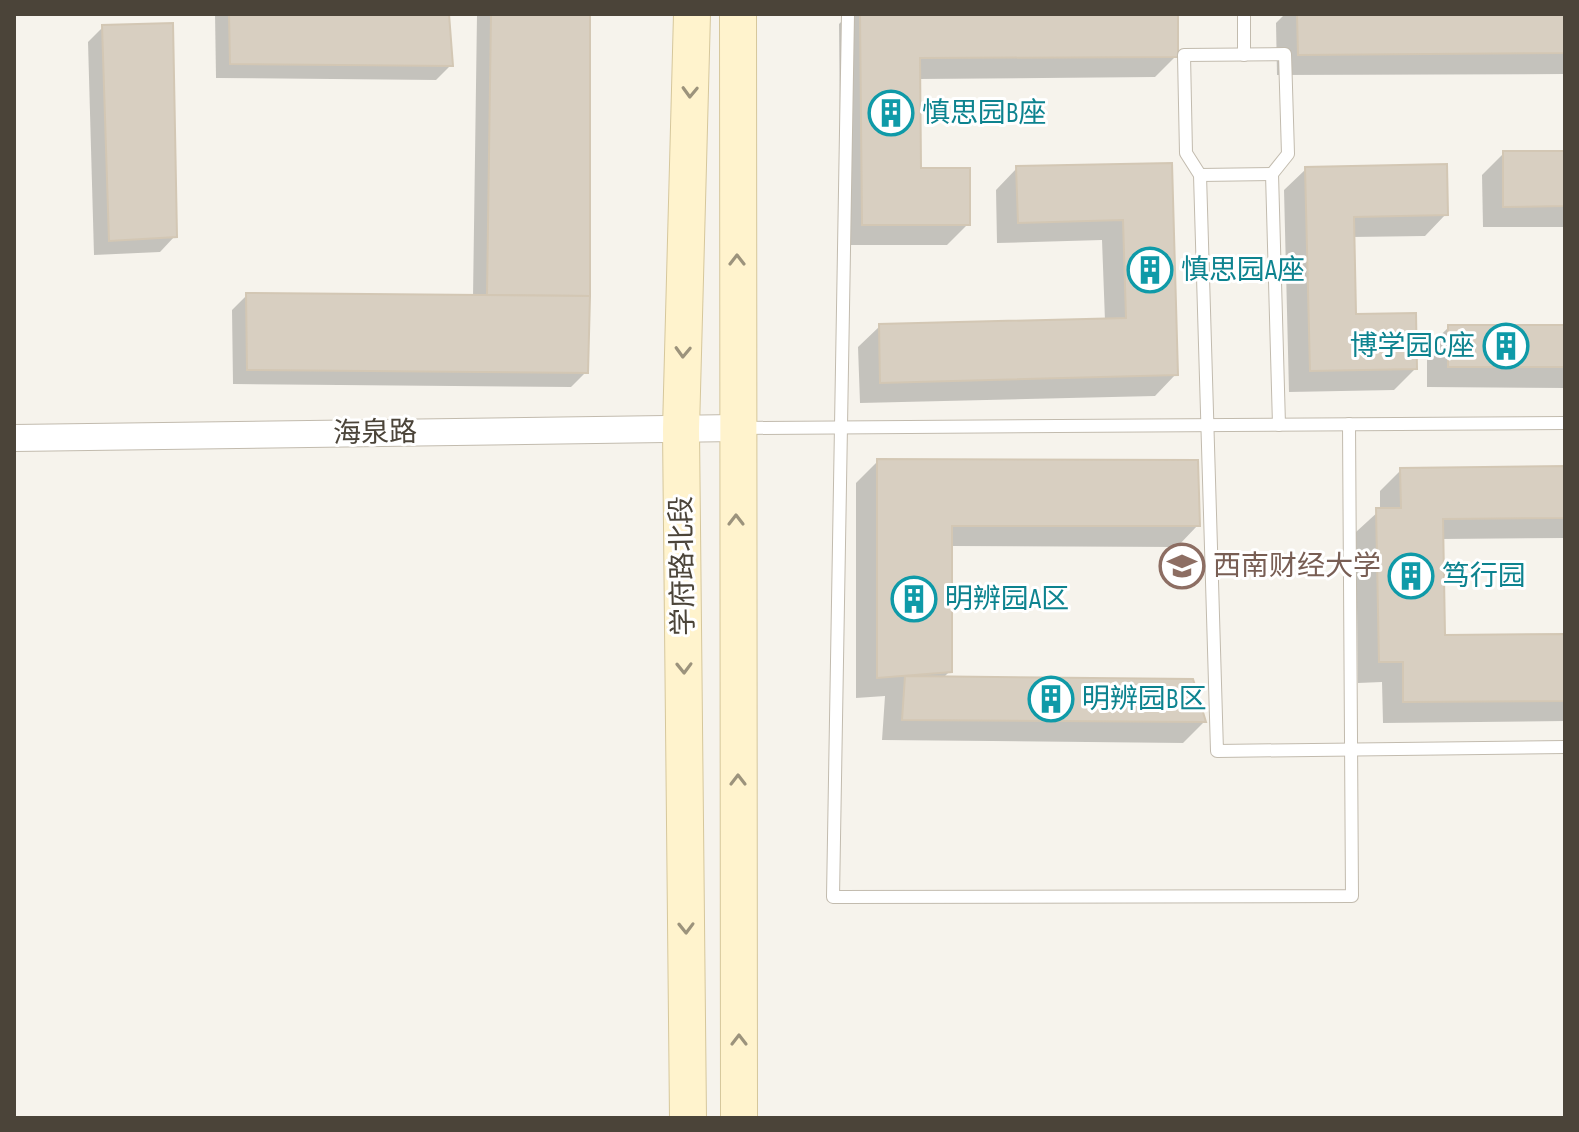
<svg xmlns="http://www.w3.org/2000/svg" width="1579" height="1132" font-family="'Sofia Sans Condensed','Noto Sans SC',sans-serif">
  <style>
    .shadow { fill: #0003 }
    .building { fill: #d8cfc1; stroke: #d3c7b4; stroke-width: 2 }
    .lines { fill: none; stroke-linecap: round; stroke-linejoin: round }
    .service-casing { stroke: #c2bbae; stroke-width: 14 }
    .minor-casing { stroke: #c2bbae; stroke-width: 28 }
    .secondary-casing { stroke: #d6c79b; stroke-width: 38 }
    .service { stroke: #fff; stroke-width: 12 }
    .minor { stroke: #fff; stroke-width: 26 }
    .secondary { stroke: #fff3cd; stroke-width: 36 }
    .oneway { stroke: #9c937c }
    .labels { text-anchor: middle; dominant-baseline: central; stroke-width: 6; stroke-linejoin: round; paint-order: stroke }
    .culture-label { font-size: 28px; fill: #0d838f; stroke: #fff; text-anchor: start }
    .street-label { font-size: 28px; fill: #4b4439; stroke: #fff }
    .education-label { font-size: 28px; fill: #785e54; stroke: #fff; text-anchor: start }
  </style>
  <rect width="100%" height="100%" fill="#f6f3ec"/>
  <g class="shadow">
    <path d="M215,14H447L451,65L436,80L216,78Z"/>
    <path d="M477,14H587L586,372L571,387L233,384L232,310L247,295L473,297Z"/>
    <path d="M849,14H1176V56L1155,77L918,79L919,170L968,224L947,245H841L839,24Z"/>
    <path d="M1285,14H1565V74L1277,75L1276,23Z"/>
    <path d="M103,27L175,236L160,252L94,255L88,42Z"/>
    <path d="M1504,153H1565V227H1483L1482,175Z"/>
    <path d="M1170,165L1176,374L1155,396L860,403L858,347L880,326L1105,321L1102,240L997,243L996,190L1017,168Z"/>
    <path d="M1306,169L1446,214L1425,236L1352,237L1354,316L1415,369L1394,390L1289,392L1284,190Z"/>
    <path d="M1449,327H1565V388L1427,387V348Z"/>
    <path d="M878,461L1198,525L1177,547L950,546V671L944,677L1204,722L1183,743L882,740L885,696L856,698V483Z"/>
    <path d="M1565,468V538L1441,539L1443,637L1565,636V721L1383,723L1382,682L1358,683L1356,532L1380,510V491L1401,470Z"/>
  </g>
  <g class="building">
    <path d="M229,14H449L453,66L230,64Z"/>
    <path d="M491,14H590V296L487,295Z"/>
    <path d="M860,14H1178V57L920,58L921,168H970V225H862Z"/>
    <path d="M1297,14H1565V53L1298,55Z"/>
    <path d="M173,23L177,237L109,241L102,25Z"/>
    <path d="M1503,151H1565V206L1503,207Z"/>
    <path d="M1172,163L1178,375L880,383L879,324L1126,318L1123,220L1018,223L1016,166Z"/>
    <path d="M1447,164L1448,215L1354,217L1356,314L1416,313L1417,369L1310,371L1305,167Z"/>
    <path d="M246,293L590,296L588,373L247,370Z"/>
    <rect x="1448" y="325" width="117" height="42"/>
    <path d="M877,459L1198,460L1200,526H952V672L877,678Z"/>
    <path d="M1565,466V518L1443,519L1445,635L1565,634V701L1403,702V662H1379L1376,508H1401L1400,468Z"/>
    <path d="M905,676L1193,679L1206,722L902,720Z"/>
  </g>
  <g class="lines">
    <g class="service-casing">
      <g id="service">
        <path d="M848,14L833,897L1352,896L1349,424"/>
        <path d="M1244,14V55"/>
        <path d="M1200,175L1272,174"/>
        <path d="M1279,425L1272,174L1288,154L1285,54L1184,55L1186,153L1200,175L1217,751L1565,747"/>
        <path d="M743,428L1565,423"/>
      </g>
    </g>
    <g class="minor-casing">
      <path id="minor" d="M14,438L736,428"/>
    </g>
    <g class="secondary-casing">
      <g id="secondary">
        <path d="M738,14L739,1118"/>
        <path d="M688,1118L681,429L692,14"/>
      </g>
    </g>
    <use href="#service" class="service"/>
    <use href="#minor" class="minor"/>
    <use href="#secondary" class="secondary"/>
  </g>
  <defs><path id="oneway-chevron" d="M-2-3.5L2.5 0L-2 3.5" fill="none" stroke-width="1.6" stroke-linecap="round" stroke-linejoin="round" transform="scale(2)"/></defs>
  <g class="oneway">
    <use href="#oneway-chevron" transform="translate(690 92) rotate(92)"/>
    <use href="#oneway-chevron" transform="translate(737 260) rotate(-90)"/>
    <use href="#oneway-chevron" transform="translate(683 352) rotate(92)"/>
    <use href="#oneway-chevron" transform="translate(736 520) rotate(-90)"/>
    <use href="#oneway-chevron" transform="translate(684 668) rotate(89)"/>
    <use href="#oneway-chevron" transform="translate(738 780) rotate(-90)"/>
    <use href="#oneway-chevron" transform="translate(686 928) rotate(89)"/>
    <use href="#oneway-chevron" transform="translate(739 1040) rotate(-90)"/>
  </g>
  <defs>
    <g id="building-ring" transform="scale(2.3)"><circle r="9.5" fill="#fff" stroke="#0f9aa8" stroke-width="1.5"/><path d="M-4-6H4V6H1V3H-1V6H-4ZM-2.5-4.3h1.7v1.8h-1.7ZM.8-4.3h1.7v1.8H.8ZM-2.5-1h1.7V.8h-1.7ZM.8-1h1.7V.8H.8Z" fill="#0f9aa8"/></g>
    <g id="university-ring" transform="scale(2.3)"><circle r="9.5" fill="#fff" stroke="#8d6e63" stroke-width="1.5"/><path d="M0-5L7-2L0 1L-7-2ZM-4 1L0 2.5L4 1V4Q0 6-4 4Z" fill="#8d6e63"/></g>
  </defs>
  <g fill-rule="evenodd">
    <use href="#building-ring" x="891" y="113"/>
    <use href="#building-ring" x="1150" y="270"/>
    <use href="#building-ring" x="1506" y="346"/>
    <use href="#university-ring" x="1182" y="566"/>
    <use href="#building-ring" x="1411" y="576"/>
    <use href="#building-ring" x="914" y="599"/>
    <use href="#building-ring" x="1051" y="699"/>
  </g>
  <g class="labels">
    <g class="culture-label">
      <text x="922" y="113">慎思园B座</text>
      <text x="1181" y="270">慎思园A座</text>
      <text x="1475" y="346" text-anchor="end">博学园C座</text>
      <text x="1442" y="576">笃行园</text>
      <text x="945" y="599">明辨园A区</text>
      <text x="1082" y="699">明辨园B区</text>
    </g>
    <g class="street-label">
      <text transform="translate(375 433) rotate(-1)">海泉路</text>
      <text transform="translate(683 566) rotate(-91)">学府路北段</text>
    </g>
    <g class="education-label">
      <text x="1213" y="566">西南财经大学</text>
    </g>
  </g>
  <rect width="1579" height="1132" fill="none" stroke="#4b4439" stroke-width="32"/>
</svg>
